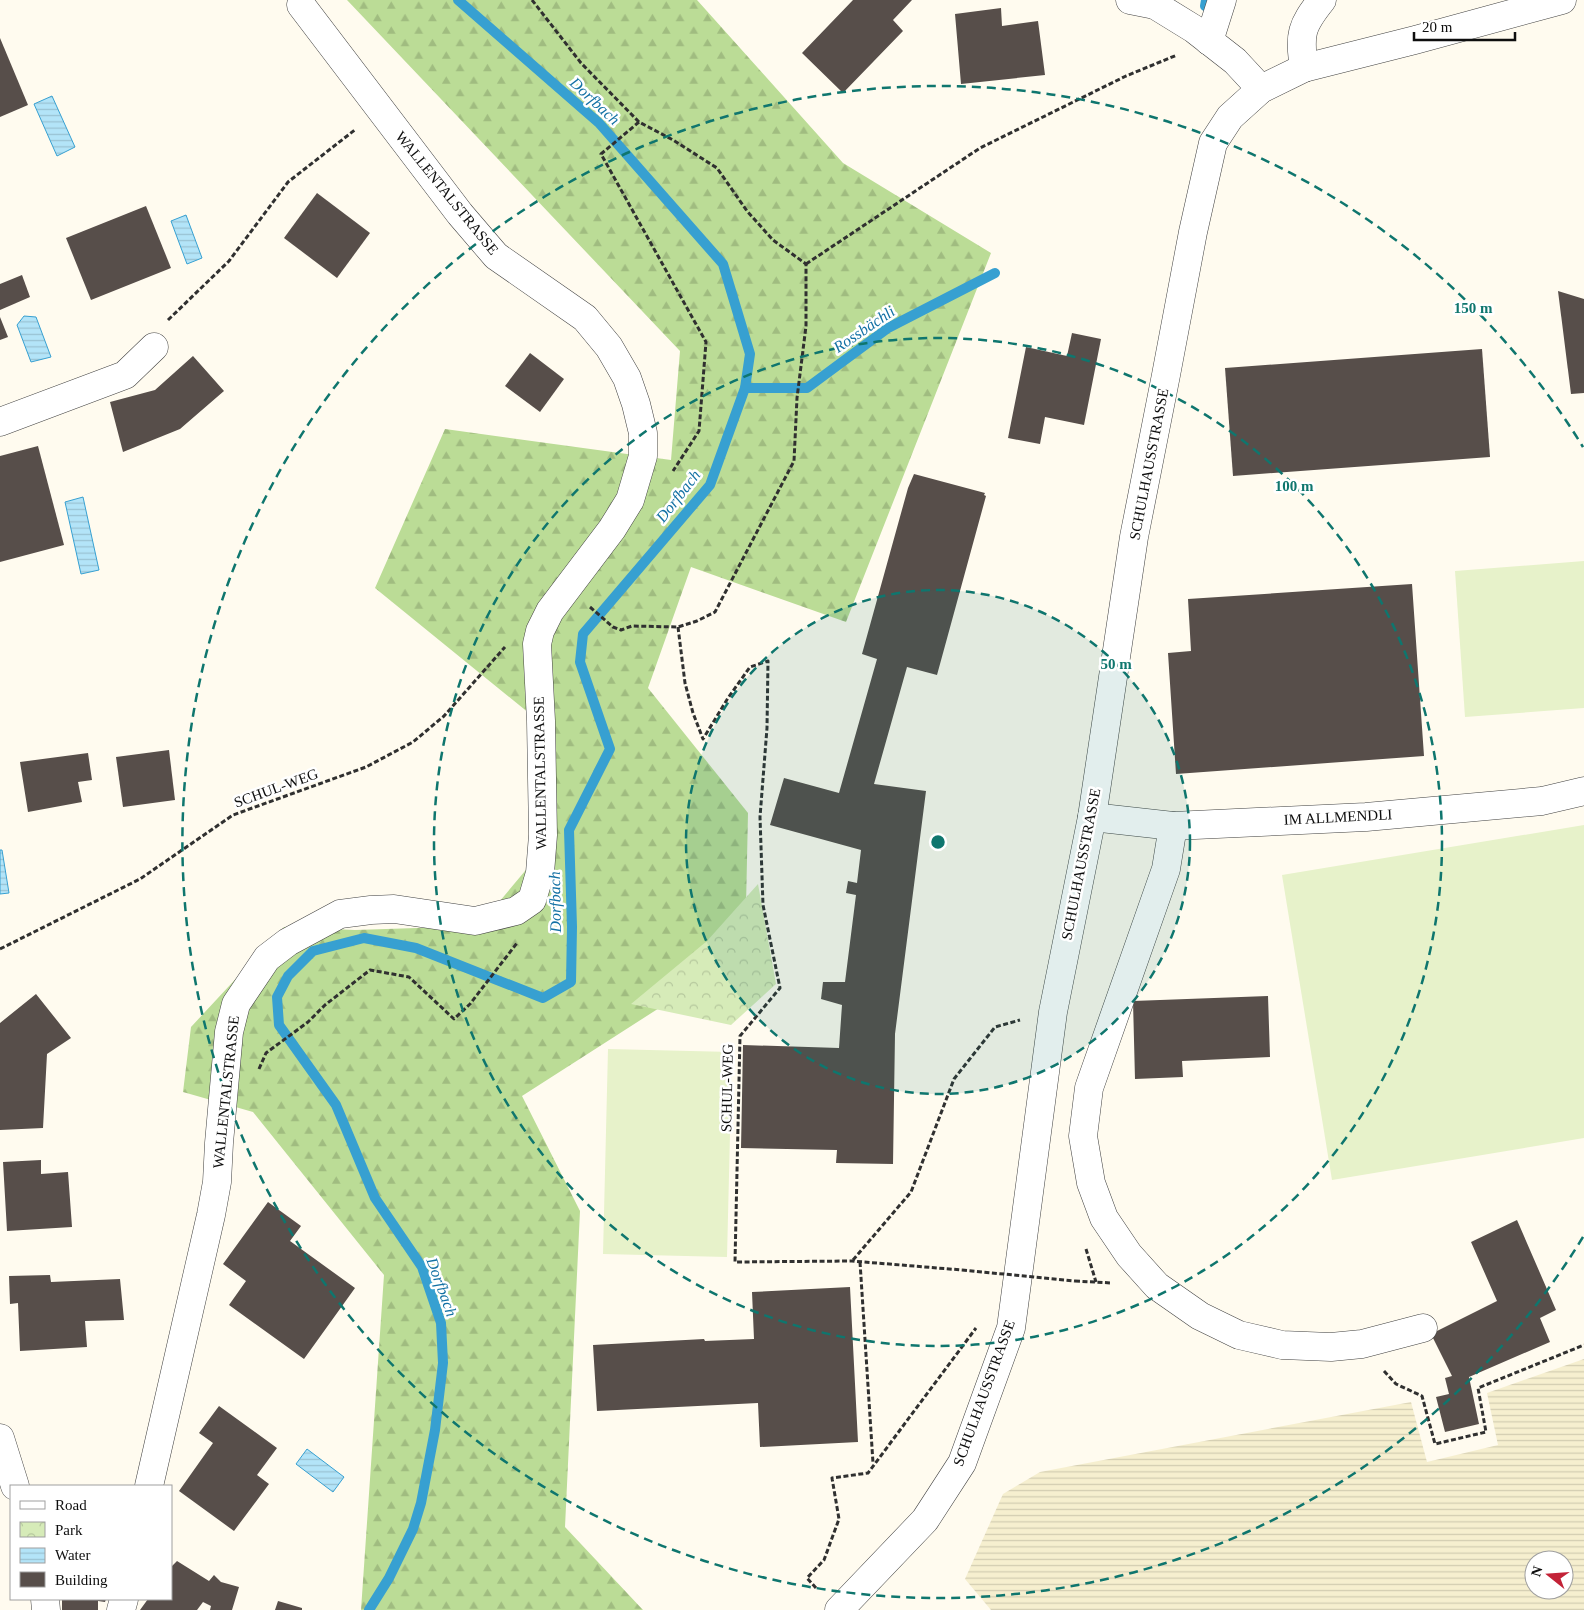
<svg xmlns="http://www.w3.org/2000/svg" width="1584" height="1610" font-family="Georgia,serif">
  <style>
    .farmland { fill: url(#farmland-rules); fill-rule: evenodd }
    .forest { fill: url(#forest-firs) }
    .park { fill: url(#park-crowns) }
    .pitch { fill: #e7f2ca }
    .water { fill: url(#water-rules); stroke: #37a0d1 }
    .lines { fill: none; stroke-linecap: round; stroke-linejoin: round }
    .stream { stroke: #37a0d1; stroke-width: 10 }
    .building { fill: #574e4a }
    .minor-casing { stroke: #414141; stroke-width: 29 }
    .path { stroke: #303030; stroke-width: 3; stroke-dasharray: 5 2.5; stroke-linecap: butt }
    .minor { stroke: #fff; stroke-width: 28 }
    .path-bridge { stroke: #303030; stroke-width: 3; stroke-dasharray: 5 2.5; stroke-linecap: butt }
    .ring { fill: none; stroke: #0f766e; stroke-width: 2.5; stroke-dasharray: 9 6 }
    .labels { text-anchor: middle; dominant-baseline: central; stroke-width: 5; stroke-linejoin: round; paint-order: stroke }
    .street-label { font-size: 15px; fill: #0e0e0e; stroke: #fff }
    .water-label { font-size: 16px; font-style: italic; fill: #1371a4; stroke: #fff }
    .centre { fill: #0f766e; stroke: #fff; stroke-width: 2.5 }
    .ring-label { font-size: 15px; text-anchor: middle; font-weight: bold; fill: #0f766e; stroke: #fff; stroke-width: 5; stroke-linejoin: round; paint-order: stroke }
  </style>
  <defs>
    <pattern id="farmland-rules" width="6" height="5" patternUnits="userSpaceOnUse" patternTransform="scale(1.25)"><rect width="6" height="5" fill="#f6efcf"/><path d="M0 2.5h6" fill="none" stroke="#d2ccb1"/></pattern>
    <pattern id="forest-firs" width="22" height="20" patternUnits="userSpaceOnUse" patternTransform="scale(1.25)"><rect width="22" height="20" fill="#bbdc96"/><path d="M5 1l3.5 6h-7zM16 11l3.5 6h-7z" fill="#a0bc80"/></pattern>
    <pattern id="park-crowns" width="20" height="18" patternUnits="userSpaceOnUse" patternTransform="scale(1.25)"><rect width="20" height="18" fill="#d6ebb8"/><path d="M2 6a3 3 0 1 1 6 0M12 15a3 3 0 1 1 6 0" fill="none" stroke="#b6c89d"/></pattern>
    <pattern id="water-rules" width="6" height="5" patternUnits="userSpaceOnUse" patternTransform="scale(1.25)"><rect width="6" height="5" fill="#b3e4f8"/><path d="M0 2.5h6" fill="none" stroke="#99c2d3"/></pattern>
  </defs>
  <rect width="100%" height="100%" fill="#fffbef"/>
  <path class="farmland" d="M1584,1359V1610H991L965,1579L1003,1494L1040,1472L1411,1402L1427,1462L1498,1445L1487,1393ZM1534,1560H1564V1590H1534Z"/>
  <path class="forest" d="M347,0H697L843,163L991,253L846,622L691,567L648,688L748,813L745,953L522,1096L580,1211L565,1527L643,1610H361L384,1275L253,1112L183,1092L191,1027L284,927L355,930L479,926L551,840V731L375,588L445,429L671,460L680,351Z"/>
  <path class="park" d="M758,884L776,984L731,1025L631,1004L707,941Z"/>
  <g class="pitch">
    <path d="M1584,561V708L1465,717L1455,571Z"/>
    <path d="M1584,825V1138L1332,1180L1282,875Z"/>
    <path d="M608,1049L732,1052L727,1257L603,1254Z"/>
  </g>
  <g class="water">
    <path d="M52,96L75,147L57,156L34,104Z"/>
    <path d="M186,215L202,258L187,264L171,221Z"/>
    <path d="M24,316L36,317L51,357L31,362L17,325Z"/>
    <path d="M83,497L99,570L81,574L65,502Z"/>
    <path d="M0,850H2L9,893L0,894Z"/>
    <path d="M307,1449L344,1477L333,1492L296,1464Z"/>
  </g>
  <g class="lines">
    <g class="stream">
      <path d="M1205,6L1206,0"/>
      <path d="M745,388H807L888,328L995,273"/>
      <path d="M369,1610L389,1578L413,1529L421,1503L435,1430L443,1363L441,1323L422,1267L375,1198L336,1105L279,1025L277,997L288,976L313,951L364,938L416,948L543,998L571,982L572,927L569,830L610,749L580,662L583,634L710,485L745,388L750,354L723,264L599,123L458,0"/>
    </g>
  </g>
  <g class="building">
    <path d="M853,0H912L893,20L903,31L843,93L802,53Z"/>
    <path d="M1001,8L1002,26L1038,21L1045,75L961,84L955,14Z"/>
    <path d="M0,38L28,105L0,117Z"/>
    <path d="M317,193L370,233L337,278L284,238Z"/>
    <path d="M146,206L171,268L91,300L66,238Z"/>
    <path d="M22,275L30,297L0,310V284Z"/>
    <path d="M1558,291L1584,299V393L1571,394Z"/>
    <path d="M0,317L8,337L0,340Z"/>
    <path d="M1072,333L1101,339L1084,425L1045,417L1040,444L1008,438L1026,347L1067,356Z"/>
    <path d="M1482,349L1490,457L1233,476L1225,368Z"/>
    <path d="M530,353L564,379L540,412L505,386Z"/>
    <path d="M193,356L224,391L180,429L123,452L110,402L155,390Z"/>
    <path d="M38,446L64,545L0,562V456Z"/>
    <path d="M914,474L985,493L984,495L986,496L937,675L907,667L874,784L926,791L895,1034L893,1164L836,1163L837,1150L741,1148L743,1045L839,1048L842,1005L821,999L823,982H845L856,895L846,893L848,881L857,883L861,850L770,825L784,778L839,793L877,659L862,654L908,488Z"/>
    <path d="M1412,584L1424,756L1176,774L1168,653L1191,651L1188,599Z"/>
    <path d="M169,750L175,800L123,807L116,757Z"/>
    <path d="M88,753L92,780L78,782L82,802L28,812L20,762Z"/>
    <path d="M36,994L71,1038L47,1054L43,1128L0,1130V1023Z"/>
    <path d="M1268,996L1270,1057L1182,1061L1183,1077L1135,1079L1133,1001Z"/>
    <path d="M41,1160V1174L68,1172L72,1227L7,1231L3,1162Z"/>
    <path d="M268,1202L301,1226L290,1241L355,1288L304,1359L229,1305L246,1281L223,1264Z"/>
    <path d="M1517,1220L1556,1310L1540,1318L1550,1342L1469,1377L1479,1424L1445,1432L1436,1397L1449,1394L1445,1378L1452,1376L1431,1334L1497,1301L1471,1242Z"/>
    <path d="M50,1275L51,1282L120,1279L124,1320L85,1321L87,1347L20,1351L18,1303L10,1304L9,1276Z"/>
    <path d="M850,1287L858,1442L760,1447L758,1403L597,1411L593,1345L704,1339L705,1341L754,1339L752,1292Z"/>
    <path d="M219,1406L277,1448L257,1475L269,1484L234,1531L179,1491L213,1443L199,1433Z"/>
    <path d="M177,1561L209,1581L214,1575L221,1582L239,1587L232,1610H210L211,1606L203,1602L197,1610H140L148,1599H171V1567Z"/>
    <path d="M62,1599H106L105,1602L98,1601V1610H62Z"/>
    <path d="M278,1601L302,1608V1610H275Z"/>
  </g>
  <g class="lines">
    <g class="minor-casing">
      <g id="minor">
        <path d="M1130,0L1155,5L1194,29L1235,61L1261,89"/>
        <path d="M1209,41L1222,0"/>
        <path d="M1304,68C1299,34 1301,26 1322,0"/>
        <path d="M0,422L125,375L154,347"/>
        <path d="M1092,817L1173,826L1366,817L1542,801L1584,791"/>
        <path d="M1173,826L1166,869L1089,1088L1083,1136L1091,1183L1104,1218L1129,1255L1157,1286L1200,1316L1239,1335L1282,1345L1331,1347L1362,1344L1423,1328"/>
        <path d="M0,1438L15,1486"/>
        <path d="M149,1486L211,1215L217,1182L219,1143L229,1032L236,1004L267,958L288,942L340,914L371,910L394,909L475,921L516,911L532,900L540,873L543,835L541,721L537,644L540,631L550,611L612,529L630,500L643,456V433L636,404L627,378L609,347L585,318L496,256L460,214L301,5"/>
        <path d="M45,1599L46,1610"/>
        <path d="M121,1610L124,1599"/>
        <path d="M839,1610L925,1520L962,1463L1011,1328L1053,1012L1092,817L1134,537L1166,375L1193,232L1213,143L1230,117L1261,89L1304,68L1415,40L1562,0"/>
      </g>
    </g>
    <g class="path">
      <path d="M532,0L581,63L639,122L673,140L717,168L747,211L773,240L806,264"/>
      <path d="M639,122L601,154L706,342L699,431L673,471"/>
      <path d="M806,264L980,148L1126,76L1177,55"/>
      <path d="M168,320L229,261L288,182L356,129"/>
      <path d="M590,607L613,627L621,630L632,626L678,627L697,621L715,612L794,461L797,398L806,326V264"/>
      <path d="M678,627L685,683L693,713L703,739L728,698L750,667L768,661L767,728L760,817L763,905L780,988L740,1036L735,1262L852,1261L962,1270"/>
      <path d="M0,949L140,879L233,815L366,767L413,742L444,716L505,647"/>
      <path d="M259,1069L266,1053L308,1022L325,1005L370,970L409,977L454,1019L470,1004L517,943"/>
      <path d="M1086,1249L1096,1282"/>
      <path d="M853,1260L911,1192L954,1079L995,1027L1020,1020"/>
      <path d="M860,1262L873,1463"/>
      <path d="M1075,1281L1112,1283"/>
      <path d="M1384,1371L1396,1384L1422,1396L1435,1444L1486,1432L1478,1388L1584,1345"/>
      <path d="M816,1588L807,1578L824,1560L839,1519L832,1478L868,1473L976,1328"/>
    </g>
    <use href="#minor" class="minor"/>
    <path class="path-bridge" d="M962,1270L1075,1281"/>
  </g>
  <circle cx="938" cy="842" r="252" fill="#0f766e" fill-opacity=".12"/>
  <g class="ring">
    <circle cx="938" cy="842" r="252"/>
    <circle cx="938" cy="842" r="504"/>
    <path d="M1583 1237A756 756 0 1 1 1583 447"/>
  </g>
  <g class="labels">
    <g class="street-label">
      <text transform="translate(447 193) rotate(51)">WALLENTALSTRASSE</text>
      <text transform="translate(1149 464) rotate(-79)">SCHULHAUSSTRASSE</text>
      <text transform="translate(540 773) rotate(-91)">WALLENTALSTRASSE</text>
      <text transform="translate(276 788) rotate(-20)">SCHUL-WEG</text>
      <text transform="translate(1338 817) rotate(-3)">IM ALLMENDLI</text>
      <text transform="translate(1081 864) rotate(-79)">SCHULHAUSSTRASSE</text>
      <text transform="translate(727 1088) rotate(-89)">SCHUL-WEG</text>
      <text transform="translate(226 1092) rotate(-84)">WALLENTALSTRASSE</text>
      <text transform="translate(984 1393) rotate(-70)">SCHULHAUSSTRASSE</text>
    </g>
    <g class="water-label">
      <text transform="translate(595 101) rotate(43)">Dorfbach</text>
      <text transform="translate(864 329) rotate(-34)">Rossbächli</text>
      <text transform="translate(678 496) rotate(-52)">Dorfbach</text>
      <text transform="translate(555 902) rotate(-91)">Dorfbach</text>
      <text transform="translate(442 1287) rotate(70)">Dorfbach</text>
    </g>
  </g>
  <circle cx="938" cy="842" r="8" class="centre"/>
  <g class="ring-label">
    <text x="1473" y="313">150 m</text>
    <text x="1294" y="491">100 m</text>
    <text x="1116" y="669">50 m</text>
  </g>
  <rect x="10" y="1485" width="162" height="115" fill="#ffffff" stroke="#9f9f9f"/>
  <rect x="20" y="1501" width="25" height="8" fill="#ffffff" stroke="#9f9f9f"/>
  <text x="55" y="1510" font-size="15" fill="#0e0e0e">Road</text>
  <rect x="20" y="1522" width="25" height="15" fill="url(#park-crowns)" stroke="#9f9f9f"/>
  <text x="55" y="1535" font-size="15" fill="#0e0e0e">Park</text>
  <rect x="20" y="1548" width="25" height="15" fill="url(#water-rules)" stroke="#9f9f9f"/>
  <text x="55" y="1560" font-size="15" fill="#0e0e0e">Water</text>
  <rect x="20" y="1572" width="25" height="15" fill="#574e4a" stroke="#9f9f9f"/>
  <text x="55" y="1585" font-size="15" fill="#0e0e0e">Building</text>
  <g transform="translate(1549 1575) rotate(287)"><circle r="24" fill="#ffffff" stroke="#9f9f9f"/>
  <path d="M0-4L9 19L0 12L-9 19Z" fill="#c32237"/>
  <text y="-8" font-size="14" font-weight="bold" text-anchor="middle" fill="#0e0e0e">N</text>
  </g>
  <path d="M1414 32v8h101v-8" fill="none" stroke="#0e0e0e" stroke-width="2.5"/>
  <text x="1422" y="32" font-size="15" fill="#0e0e0e" stroke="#ffffff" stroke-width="4" paint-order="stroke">20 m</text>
</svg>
